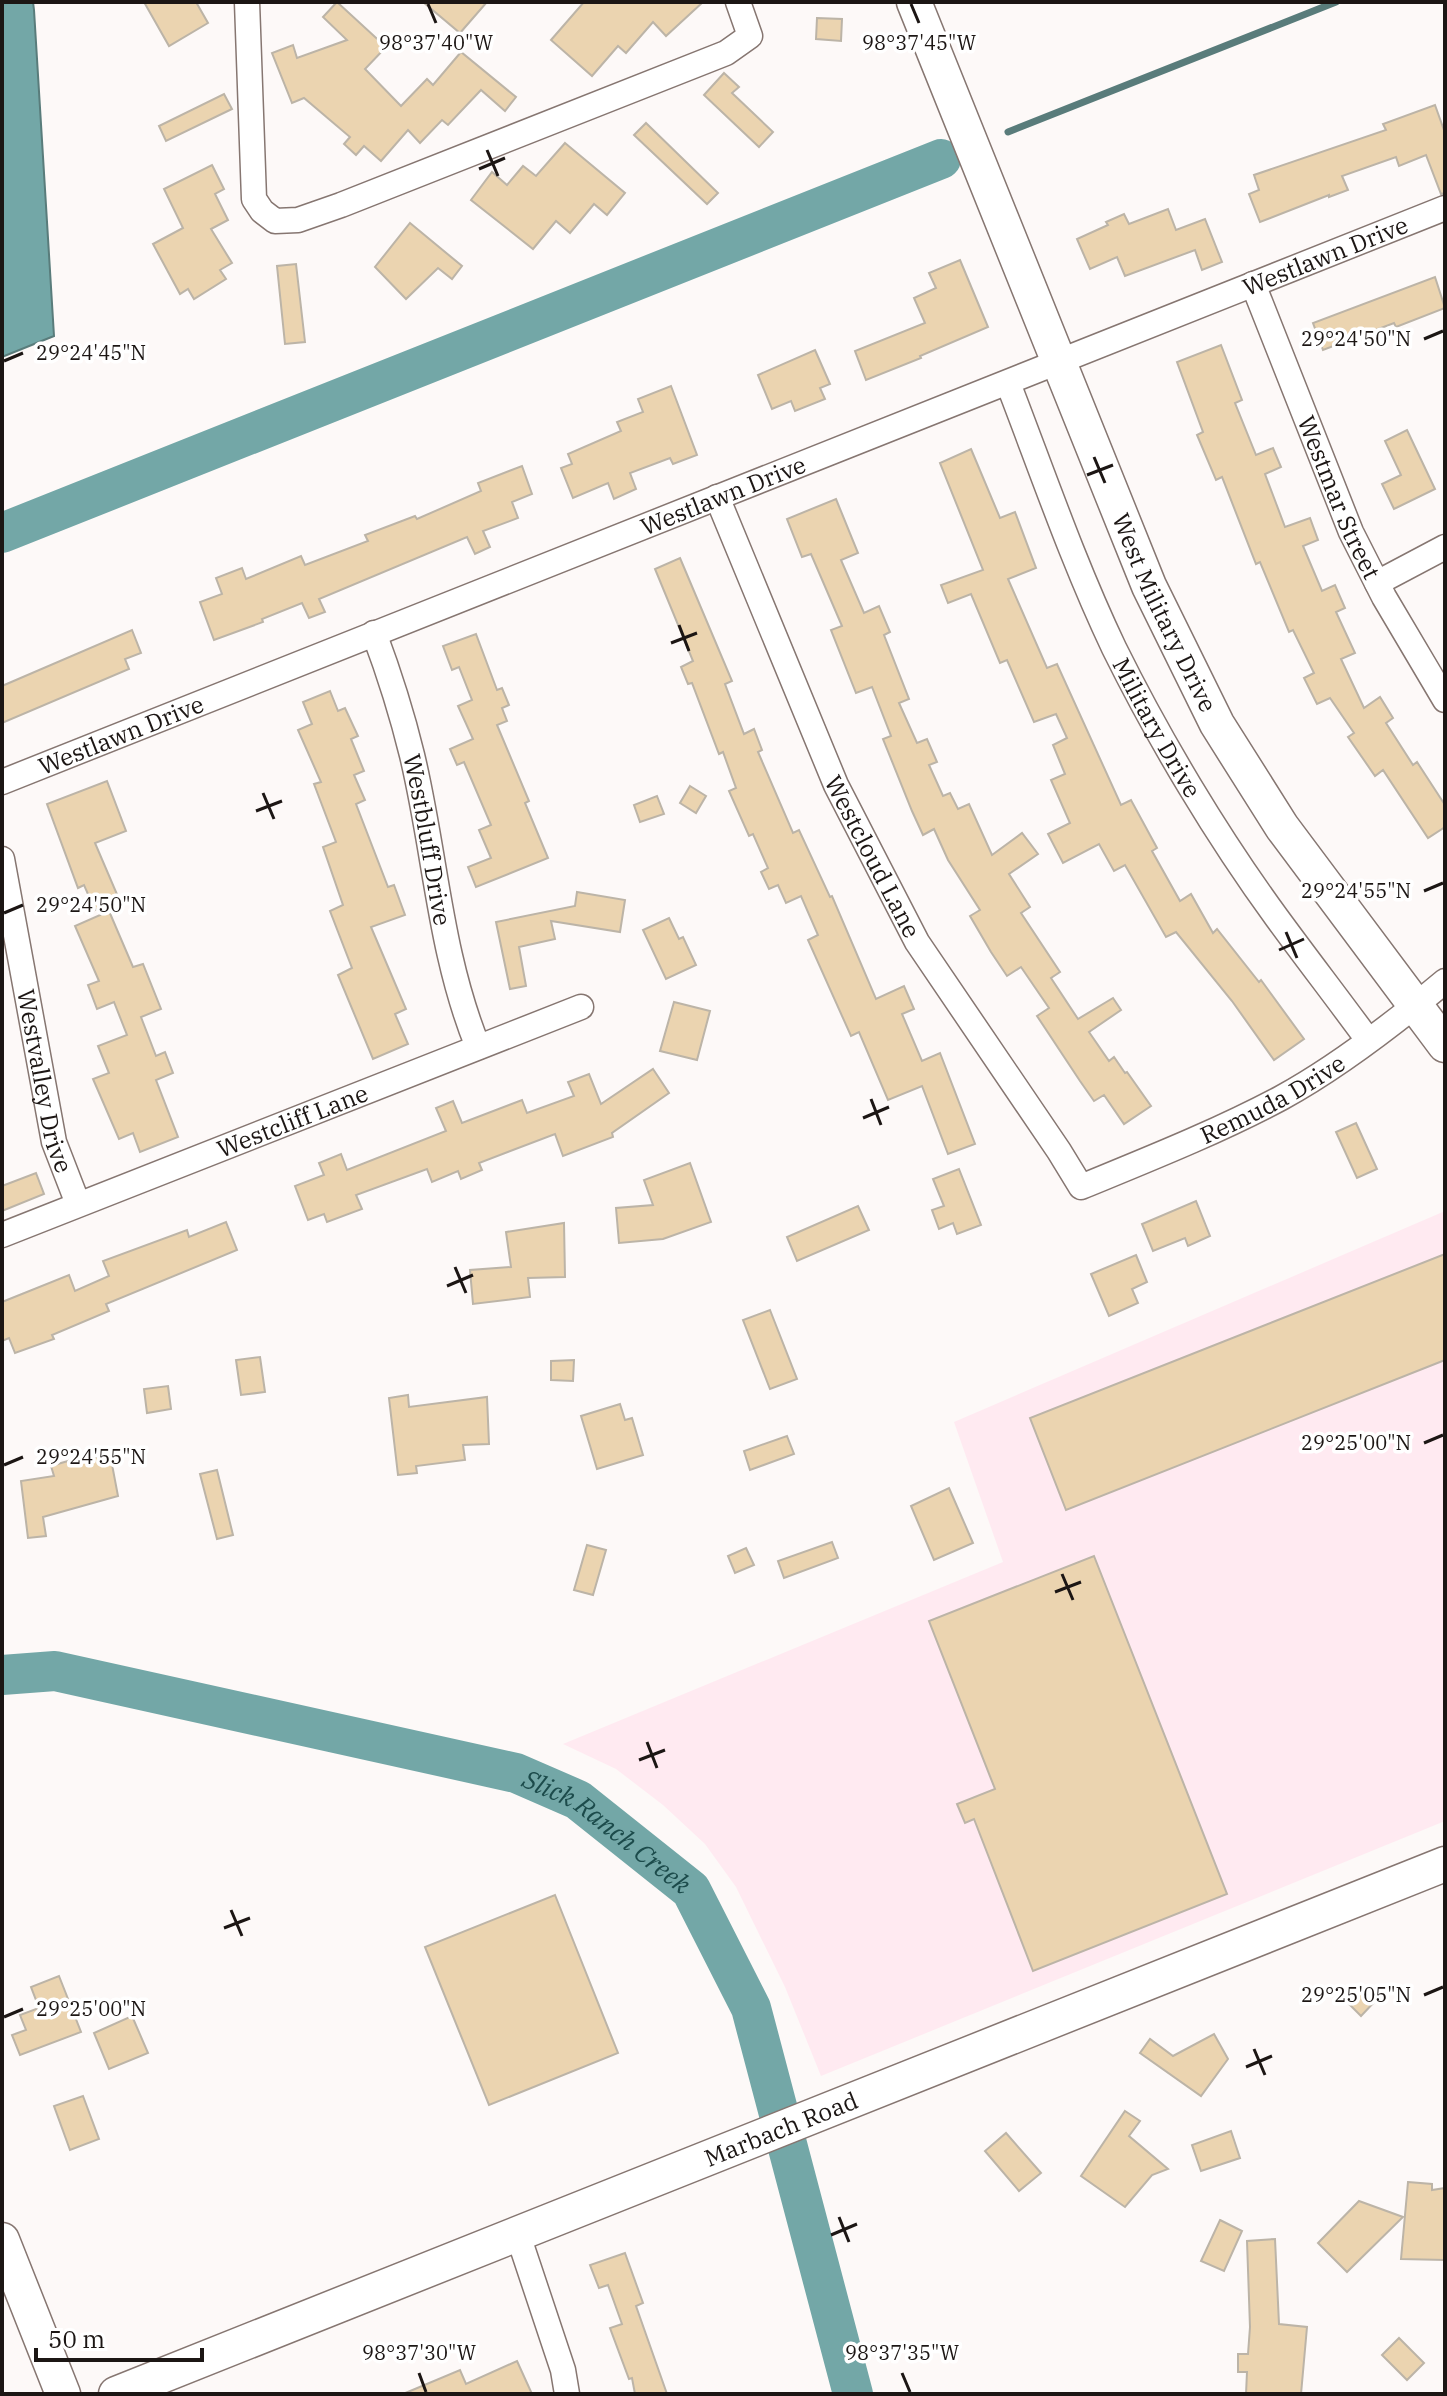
<svg xmlns="http://www.w3.org/2000/svg" width="1447" height="2396" font-family="'IBM Plex Serif',serif">
  <style>
    .commercial { fill: #ffeaf1 }
    .water { fill: #73a7a7; stroke: #597c7b; stroke-width: 2 }
    .lines { fill: none; stroke-linecap: round; stroke-linejoin: round }
    .stream { stroke: #597c7b; stroke-width: 7 }
    .river { stroke: #73a7a7; stroke-width: 40 }
    .building { fill: #ebd4b0; stroke: #bcb4a7; stroke-width: 2 }
    .street-casing { stroke: #867671; stroke-width: 27 }
    .secondary-casing { stroke: #867671; stroke-width: 37 }
    .street { stroke: #fff; stroke-width: 24 }
    .secondary { stroke: #fff; stroke-width: 34 }
    .ticks { fill: none; stroke: #1c1614; stroke-width: 3 }
    .labels { text-anchor: middle; dominant-baseline: central; stroke-width: 7; stroke-linejoin: round; paint-order: stroke }
    .street-label { font-size: 24px; fill: #1c1614; stroke: #fff }
    .water-label { font-size: 26px; font-style: italic; fill: #1c4b4b; stroke: #fff }
    .ticks-label { font-size: 20px; text-anchor: middle; fill: #1c1614; stroke: #fff; stroke-width: 7; stroke-linejoin: round; paint-order: stroke }
  </style>
  <rect width="100%" height="100%" fill="#fdf9f8"/>
  <path class="commercial" d="M1445,1211V1821L821,2076L785,1987L736,1887L705,1844L663,1805L616,1769L563,1744L1003,1562L954,1422Z"/>
  <path class="water" d="M2,2H33L34,10L54,336L2,357Z"/>
  <g class="lines">
    <path class="stream" d="M1008,132L1336,2"/>
    <g class="river">
      <path d="M2,533L941,159"/>
      <path id="s1" d="M2,1675L55,1671L516,1773L578,1800L691,1890L751,2008L853,2394"/>
    </g>
  </g>
  <g class="building">
    <path d="M144,2H196L208,23L169,46Z"/>
    <path d="M337,2L386,47L365,69L401,106L427,79L433,85L461,52L516,97L505,111L481,90L448,125L442,120L420,143L408,130L381,161L364,146L356,155L344,144L350,137L304,98L292,103L272,53L293,45L297,58L347,40L323,17Z"/>
    <path d="M423,2H487L460,33Z"/>
    <path d="M584,2H703L666,36L653,22L626,53L618,46L592,76L551,40Z"/>
    <path d="M817,18L842,19L841,41L816,39Z"/>
    <path d="M724,73L739,87L732,93L773,132L759,147L704,95Z"/>
    <path d="M224,94L232,109L166,141L159,126Z"/>
    <path d="M1435,105L1445,133V193L1441,194L1426,155L1399,166L1396,157L1342,176L1348,190L1329,197V195L1260,222L1249,194L1259,190L1254,175L1386,130L1383,124Z"/>
    <path d="M646,123L718,193L707,204L634,135Z"/>
    <path d="M565,143L625,193L607,215L594,204L570,233L556,221L533,249L471,200L492,172L507,185L523,166L536,176Z"/>
    <path d="M212,165L224,189L215,194L228,220L211,229L232,263L220,270L226,279L194,299L188,289L180,294L153,244L183,228L164,189Z"/>
    <path d="M1168,209L1176,230L1205,219L1222,262L1202,270L1195,250L1125,276L1117,257L1090,269L1077,239L1108,225L1106,222L1124,214L1129,224Z"/>
    <path d="M410,223L462,266L452,279L438,268L406,299L375,267Z"/>
    <path d="M960,260L988,327L920,356L921,358L866,380L855,351L925,323L914,298L936,288L929,273Z"/>
    <path d="M296,264L305,342L285,344L277,266Z"/>
    <path d="M1435,277L1445,308L1396,327L1394,323L1323,350L1313,323Z"/>
    <path d="M1221,345L1242,400L1235,403L1256,455L1273,448L1281,467L1265,474L1285,527L1310,518L1318,540L1303,546L1322,591L1335,585L1345,608L1336,612L1355,653L1341,659L1364,708L1380,697L1393,718L1386,723L1413,765L1417,762L1445,805V827L1428,838L1383,770L1375,776L1348,737L1354,733L1330,698L1317,704L1304,678L1314,673L1293,630L1289,632L1260,562L1256,564L1222,477L1216,480L1197,435L1203,432L1177,362Z"/>
    <path d="M815,350L830,384L820,388L825,399L795,411L791,401L772,409L758,375Z"/>
    <path d="M671,386L697,455L673,464L670,458L630,473L636,489L614,499L608,483L573,498L561,468L572,464L568,454L621,431L617,422L643,412L638,399Z"/>
    <path d="M1407,430L1435,489L1394,509L1382,484L1401,475L1385,441Z"/>
    <path d="M971,449L1000,518L1015,512L1036,568L1008,579L1047,668L1057,664L1121,805L1131,800L1157,848L1152,851L1180,901L1191,894L1213,933L1217,929L1259,982L1261,980L1304,1039L1274,1060L1232,1001L1176,932L1166,937L1125,865L1114,871L1099,844L1063,863L1048,834L1070,823L1051,780L1065,774L1053,745L1067,738L1056,714L1034,722L1007,660L1000,663L971,594L948,603L941,585L983,570L940,463Z"/>
    <path d="M522,466L532,494L512,502L518,518L483,531L490,547L475,554L467,537L319,599L325,612L309,618L302,603L262,619L263,622L214,640L200,602L222,594L216,578L242,568L246,579L301,556L305,565L368,541L365,535L415,516L417,519L481,491L478,483Z"/>
    <path d="M836,499L858,553L841,560L864,613L879,606L890,632L884,635L909,699L899,703L917,743L927,739L937,762L929,765L943,796L950,793L958,809L969,804L992,855L1022,833L1038,854L1009,874L1030,907L1021,913L1060,972L1051,978L1078,1019L1113,998L1121,1010L1089,1032L1109,1061L1114,1057L1125,1073L1127,1072L1151,1106L1124,1124L1104,1095L1094,1101L1080,1081L1037,1016L1049,1008L1021,967L1007,976L991,952L970,916L980,910L948,860L934,829L923,835L912,811L883,739L891,736L872,687L856,693L831,630L842,626L811,554L802,557L787,519Z"/>
    <path d="M680,558L732,681L725,684L744,734L754,729L762,750L758,752L793,833L799,830L830,897L832,896L876,999L904,986L914,1009L902,1014L922,1061L940,1053L975,1144L948,1154L922,1086L888,1100L859,1032L851,1036L808,940L818,935L801,896L786,903L778,885L769,889L761,872L768,868L753,834L749,836L729,791L736,788L723,752L719,754L692,683L688,684L681,667L693,661L655,569Z"/>
    <path d="M132,630L141,653L125,659L129,669L2,723V686Z"/>
    <path d="M476,634L497,690L502,688L509,705L502,708L507,721L497,725L529,801L525,803L548,858L476,887L468,867L491,858L479,830L491,825L464,762L457,765L450,749L473,739L458,706L472,700L459,667L452,670L443,646Z"/>
    <path d="M330,691L338,711L345,708L358,736L351,739L364,771L354,775L365,800L356,804L388,887L394,885L405,915L371,927L406,1009L395,1014L408,1044L373,1059L338,975L352,968L330,911L343,905L323,847L336,842L314,784L321,782L298,730L312,724L303,702Z"/>
    <path d="M107,781L126,831L95,843L119,899L95,910L84,885L78,888L47,804Z"/>
    <path d="M690,786L706,796L696,813L680,803Z"/>
    <path d="M657,796L664,814L640,822L634,805Z"/>
    <path d="M577,892L625,900L620,932L551,921L555,939L519,947L526,986L510,989L496,922L575,906Z"/>
    <path d="M109,911L133,967L143,964L161,1009L141,1017L156,1056L165,1052L173,1073L156,1080L178,1137L140,1152L133,1133L119,1139L93,1079L109,1073L98,1046L127,1035L114,1002L97,1009L88,985L99,981L75,926Z"/>
    <path d="M669,918L679,939L683,937L696,965L666,979L643,930Z"/>
    <path d="M674,1002L710,1011L697,1060L660,1051Z"/>
    <path d="M653,1069L669,1093L612,1133L613,1137L563,1156L555,1134L479,1163L482,1170L461,1179L458,1171L432,1182L427,1169L356,1195L362,1209L327,1222L324,1214L308,1220L295,1186L324,1175L319,1163L341,1154L347,1170L446,1131L436,1108L453,1101L462,1123L522,1100L527,1113L574,1096L568,1082L589,1074L601,1104Z"/>
    <path d="M1356,1123L1377,1169L1357,1178L1336,1132Z"/>
    <path d="M690,1163L711,1222L663,1239L619,1243L616,1208L653,1205L644,1180Z"/>
    <path d="M959,1169L981,1225L957,1234L953,1223L939,1229L932,1210L944,1206L933,1179Z"/>
    <path d="M36,1173L44,1194L2,1211V1186Z"/>
    <path d="M1196,1201L1210,1236L1188,1246L1185,1238L1153,1251L1142,1224Z"/>
    <path d="M858,1206L869,1230L797,1261L787,1237Z"/>
    <path d="M226,1222L237,1250L106,1304L109,1311L52,1335L54,1339L15,1353L9,1338L2,1341V1302L69,1275L75,1291L109,1276L103,1261L187,1230L189,1237Z"/>
    <path d="M564,1223L565,1277L528,1278L530,1297L473,1304L470,1270L511,1267L506,1232Z"/>
    <path d="M1445,1254V1360L1066,1510L1030,1418Z"/>
    <path d="M1136,1255L1147,1282L1132,1289L1138,1303L1109,1316L1091,1274Z"/>
    <path d="M770,1310L797,1379L770,1389L743,1320Z"/>
    <path d="M260,1357L265,1392L241,1395L236,1360Z"/>
    <path d="M574,1360L573,1381L551,1380V1361Z"/>
    <path d="M168,1386L171,1409L147,1413L144,1389Z"/>
    <path d="M408,1395L409,1407L487,1397L489,1444L463,1445L465,1460L416,1466L417,1473L398,1475L389,1398Z"/>
    <path d="M620,1404L625,1420L632,1418L643,1455L597,1469L581,1416Z"/>
    <path d="M787,1436L794,1454L750,1470L744,1451Z"/>
    <path d="M110,1454L118,1496L43,1517L46,1536L28,1538L21,1481L54,1476L51,1466L78,1458L79,1461Z"/>
    <path d="M217,1470L233,1535L217,1539L200,1474Z"/>
    <path d="M949,1488L973,1543L934,1560L911,1506Z"/>
    <path d="M832,1542L838,1558L784,1578L778,1561Z"/>
    <path d="M587,1545L606,1550L593,1595L574,1590Z"/>
    <path d="M746,1548L754,1565L735,1573L728,1556Z"/>
    <path d="M1094,1556L1227,1894L1033,1971L974,1819L965,1823L957,1804L995,1789L929,1621Z"/>
    <path d="M555,1895L618,2053L489,2105L425,1947Z"/>
    <path d="M59,1976L81,2032L20,2055L12,2035L26,2030L20,2015L39,2008L31,1987Z"/>
    <path d="M1366,1987L1378,1998L1361,2016L1349,2004Z"/>
    <path d="M132,2016L148,2053L109,2069L94,2033Z"/>
    <path d="M1214,2034L1228,2059L1201,2096L1140,2053L1150,2039L1173,2056Z"/>
    <path d="M83,2096L99,2139L70,2150L54,2106Z"/>
    <path d="M1125,2111L1140,2121L1129,2136L1168,2169L1152,2175L1125,2207L1081,2176Z"/>
    <path d="M1231,2131L1240,2158L1201,2171L1192,2145Z"/>
    <path d="M1006,2133L1041,2173L1019,2191L985,2151Z"/>
    <path d="M1408,2182L1432,2184V2190L1445,2188V2260L1401,2259Z"/>
    <path d="M1359,2201L1403,2217L1347,2272L1318,2243Z"/>
    <path d="M1220,2220L1242,2231L1224,2271L1201,2261Z"/>
    <path d="M1275,2239L1279,2324L1307,2327L1301,2394H1246L1247,2372H1238V2354H1248L1250,2327L1247,2241Z"/>
    <path d="M625,2253L643,2303L636,2306L667,2394H635L632,2378L629,2379L610,2328L622,2324L608,2285L599,2288L590,2265Z"/>
    <path d="M1399,2338L1424,2363L1407,2380L1382,2355Z"/>
    <path d="M517,2361L532,2394H403L460,2370L466,2384Z"/>
  </g>
  <g class="lines">
    <g class="street-casing">
      <g id="street">
        <path d="M247,2L254,199L262,211L275,221L298,220L341,205L726,53L750,36L738,2"/>
        <path id="s2" d="M1253,284L1351,532L1384,597L1445,700"/>
        <path id="s3" d="M1008,383C1042,471 1073,562 1114,648C1159,739 1217,836 1277,918C1307,959 1338,999 1368,1040"/>
        <path id="s4" d="M717,497L836,785L917,942L1059,1151L1081,1187C1149,1159 1217,1132 1281,1098C1336,1068 1397,1021 1445,981"/>
        <path d="M1377,583L1445,547"/>
        <path id="s5" d="M374,633C389,673 402,714 412,755C436,855 439,951 478,1047"/>
        <path id="s6" d="M2,782L1445,208"/>
        <path id="s7" d="M2,859L54,1142L78,1204"/>
        <path id="s8" d="M2,1235L581,1007"/>
        <path d="M517,2232L563,2370L567,2394"/>
      </g>
    </g>
    <g class="secondary-casing">
      <g id="secondary">
        <path id="s9" d="M914,2L1149,586L1217,724L1282,827L1445,1045"/>
        <path d="M2,2240L63,2394"/>
        <path id="s10" d="M116,2394L1445,1864"/>
      </g>
    </g>
    <use href="#street" class="street"/>
    <use href="#secondary" class="secondary"/>
  </g>
  <path class="ticks" d="M428,4L436,23M911,4L919,23M487,150L498,176M479,169L505,158M1424,339L1443,331M4,361L23,353M1094,457L1105,483M1087,475L1113,465M679,625L689,651M671,643L697,633M263,793L274,819M256,811L282,801M1424,891L1443,883M4,913L23,905M1286,932L1297,958M1279,950L1304,939M871,1099L881,1125M863,1118L889,1107M455,1267L466,1293M447,1286L473,1275M1424,1443L1443,1435M4,1465L23,1457M1062,1574L1073,1600M1055,1592L1081,1582M647,1742L657,1768M639,1760L665,1750M231,1910L242,1936M224,1928L250,1918M1424,1995L1443,1987M4,2017L23,2009M1254,2049L1265,2075M1246,2067L1272,2056M839,2217L849,2242M831,2235L857,2224M419,2373L426,2392M902,2373L910,2392"/>
  <g class="labels">
    <g class="street-label">
      <text stroke="none"><textPath href="#s6" startOffset="1424">Westlawn Drive</textPath></text>
      <text stroke="none"><textPath href="#s6" startOffset="776">Westlawn Drive</textPath></text>
      <text stroke="none"><textPath href="#s2" startOffset="230">Westmar Street</textPath></text>
      <text stroke="none"><textPath href="#s9" startOffset="660">West Military Drive</textPath></text>
      <text stroke="none"><textPath href="#s3" startOffset="376">Military Drive</textPath></text>
      <text stroke="none"><textPath href="#s6" startOffset="128">Westlawn Drive</textPath></text>
      <text stroke="none"><textPath href="#s5" startOffset="214">Westbluff Drive</textPath></text>
      <text stroke="none"><textPath href="#s4" startOffset="392">Westcloud Lane</textPath></text>
      <text stroke="none"><textPath href="#s7" startOffset="226">Westvalley Drive</textPath></text>
      <text stroke="none"><textPath href="#s4" startOffset="994">Remuda Drive</textPath></text>
      <text stroke="none"><textPath href="#s8" startOffset="312">Westcliff Lane</textPath></text>
      <text stroke="none"><textPath href="#s10" startOffset="716">Marbach Road</textPath></text>
    </g>
    <g class="water-label">
      <text stroke="none"><textPath href="#s1" startOffset="634">Slick Ranch Creek</textPath></text>
    </g>
  </g>
  <g class="ticks-label">
    <text x="436" y="50">98°37'40"W</text>
    <text x="919" y="50">98°37'45"W</text>
    <text x="1356" y="346">29°24'50"N</text>
    <text x="91" y="360">29°24'45"N</text>
    <text x="1356" y="898">29°24'55"N</text>
    <text x="91" y="912">29°24'50"N</text>
    <text x="1356" y="1450">29°25'00"N</text>
    <text x="91" y="1464">29°24'55"N</text>
    <text x="1356" y="2002">29°25'05"N</text>
    <text x="91" y="2016">29°25'00"N</text>
    <text x="419" y="2360">98°37'30"W</text>
    <text x="902" y="2360">98°37'35"W</text>
  </g>
  <rect width="1447" height="2396" fill="none" stroke="#1c1614" stroke-width="8"/>
  <path d="M36 2348v12h166v-12" fill="none" stroke="#1c1614" stroke-width="4"/>
  <text x="48" y="2348" font-size="24" fill="#1c1614" stroke="#ffffff" stroke-width="6" paint-order="stroke">50 m</text>
</svg>
